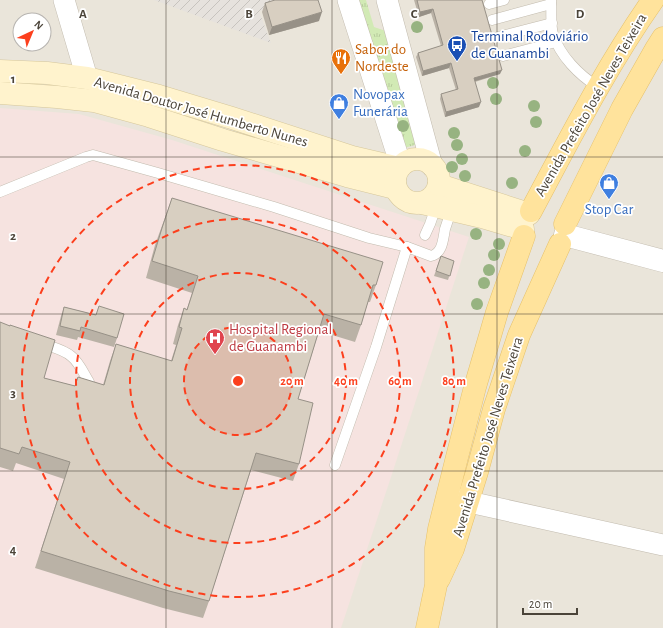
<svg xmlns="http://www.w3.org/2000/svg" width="663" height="628" font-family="'Alegreya Sans',sans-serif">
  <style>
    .residential { fill: #eae5da; fill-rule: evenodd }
    .industrial { fill: url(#industrial-furrows) }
    .medical { fill: #f6e3e0 }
    .grass { fill: url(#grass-tufts) }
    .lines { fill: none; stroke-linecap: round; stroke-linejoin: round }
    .service-casing { stroke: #c2bbae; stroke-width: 11 }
    .minor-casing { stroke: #c2bbae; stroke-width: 22 }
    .tertiary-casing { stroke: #c2bbae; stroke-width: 23 }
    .secondary-casing { stroke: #d6c79b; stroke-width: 23 }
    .primary-casing { stroke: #e6c16a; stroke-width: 23 }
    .service { stroke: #fff; stroke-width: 10 }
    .minor { stroke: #fff; stroke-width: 21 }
    .tertiary { stroke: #fff; stroke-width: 22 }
    .secondary { stroke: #fff3cd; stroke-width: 22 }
    .primary { stroke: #ffe39c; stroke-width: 22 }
    .tree { fill: #97b381 }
    .wall { fill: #bab2a6 }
    .shaded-wall { fill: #979187 }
    .building { fill: #d8cfc1; stroke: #979187 }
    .grid { fill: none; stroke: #4b4439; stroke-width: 1; stroke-opacity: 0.55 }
    .ring { fill: none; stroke: #fc3f1d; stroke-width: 2; stroke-dasharray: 7 5 }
    .labels { text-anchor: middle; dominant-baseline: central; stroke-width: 3.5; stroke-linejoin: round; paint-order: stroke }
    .transit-label { font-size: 15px; fill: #164399; stroke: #fff; text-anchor: start }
    .food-label { font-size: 15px; fill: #c56008; stroke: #fff; text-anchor: start }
    .shop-label { font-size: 15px; fill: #366cbe; stroke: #fff; text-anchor: start }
    .street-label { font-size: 15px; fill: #4b4439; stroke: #fff }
    .health-label { font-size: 15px; fill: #be3a42; stroke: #fff; text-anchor: start }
    .grid-label { font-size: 13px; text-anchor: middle; font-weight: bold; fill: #4b4439; stroke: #fff; stroke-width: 3.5; stroke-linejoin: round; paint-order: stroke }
    .centre { fill: #fc3f1d; stroke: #fff; stroke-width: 2 }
    .ring-label { font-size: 12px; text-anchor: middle; font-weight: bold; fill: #fc3f1d; stroke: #fff; stroke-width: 3.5; stroke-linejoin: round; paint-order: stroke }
  </style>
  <defs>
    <pattern id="industrial-furrows" width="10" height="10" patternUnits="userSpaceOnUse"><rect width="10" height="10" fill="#e6e2dd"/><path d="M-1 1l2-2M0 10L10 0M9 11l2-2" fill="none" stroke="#c7c3be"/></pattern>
    <pattern id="grass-tufts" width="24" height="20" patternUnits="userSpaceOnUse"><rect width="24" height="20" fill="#d2eab5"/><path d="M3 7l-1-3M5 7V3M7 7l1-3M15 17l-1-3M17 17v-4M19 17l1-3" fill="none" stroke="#b6ca9c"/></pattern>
  </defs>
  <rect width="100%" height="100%" fill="#f6f3ec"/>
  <path class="residential" d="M0,0H663V628H0ZM20,20H44V44H20Z"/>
  <path class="industrial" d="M154,0H299L259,11L271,43Z"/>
  <path class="medical" d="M0,108L79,114L172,140L469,237L392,474L341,628H0Z"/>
  <path class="grass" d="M353,0H366L374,27L389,32L422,143L397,150Z"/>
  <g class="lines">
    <g class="service-casing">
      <g id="service">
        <path d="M551,0C552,11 550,24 553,34C560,56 579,75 598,87"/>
        <path d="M489,4L504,0"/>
        <path d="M492,20L551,4"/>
        <path d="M498,37L552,23"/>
        <path d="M503,56L556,42"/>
        <path d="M0,192L86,157L93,155L158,173L274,207L369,238L407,247L431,256C443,253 443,239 445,229C447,223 449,217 451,211"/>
        <path d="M425,235L430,224L436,207"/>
        <path d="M41,343C51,347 63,349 71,356C79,362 84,374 89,382"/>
        <path d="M335,465L376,347L407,247"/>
      </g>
    </g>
    <g class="minor-casing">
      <g id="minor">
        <path d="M64,0L87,78"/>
        <path d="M348,0L401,166"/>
        <path d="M387,0L432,166"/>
        <path d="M451,498L663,545"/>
      </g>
    </g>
    <g class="tertiary-casing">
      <path id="tertiary" d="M565,235L663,261"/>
    </g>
    <g class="secondary-casing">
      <g id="secondary">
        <path d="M0,71L47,73L87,78L159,96L232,118L352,157L399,168"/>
        <path d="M0,93L57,97L94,101L149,116L223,140L347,176L395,188"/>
        <circle cx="417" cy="181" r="22"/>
        <path d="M439,185L529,214"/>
        <path d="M422,203L482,217L523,229"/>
      </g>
    </g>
    <g class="primary-casing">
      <g id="primary">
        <path d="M531,211C569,140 606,67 653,0"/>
        <path d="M565,224L622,109L656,49L663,38"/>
        <path d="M439,579L453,549L477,472L494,409L519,335L560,244"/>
        <path d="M427,628L436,585V548L439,529L457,457L475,387L497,312L524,236"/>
      </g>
    </g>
    <use href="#service" class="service"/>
    <use href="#minor" class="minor"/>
    <use href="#tertiary" class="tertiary"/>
    <use href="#secondary" class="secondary"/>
    <use href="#primary" class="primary"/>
  </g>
  <g class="tree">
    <circle cx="417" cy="27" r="6"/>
    <circle cx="493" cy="83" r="6"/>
    <circle cx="496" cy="99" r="6"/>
    <circle cx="534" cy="106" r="6"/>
    <circle cx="536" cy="122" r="6"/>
    <circle cx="403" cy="126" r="6"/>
    <circle cx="454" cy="133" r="6"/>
    <circle cx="457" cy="145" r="6"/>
    <circle cx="525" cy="151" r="6"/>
    <circle cx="462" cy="159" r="6"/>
    <circle cx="452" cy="167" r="6"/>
    <circle cx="465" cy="176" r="6"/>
    <circle cx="512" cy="183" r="6"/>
    <circle cx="476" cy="234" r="6"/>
    <circle cx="499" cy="244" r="6"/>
    <circle cx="494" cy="255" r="6"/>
    <circle cx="489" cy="270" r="6"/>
    <circle cx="484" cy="283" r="6"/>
    <circle cx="477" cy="304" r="6"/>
  </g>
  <g class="wall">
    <path d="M414,0H448L500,74L475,82L479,107L445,117L440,99L441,94L456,90L449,68L422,76L416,57L418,53L441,46L431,13L419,17Z"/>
    <path d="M265,3L319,21L269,35L262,12Z"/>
    <path d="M172,198L376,285L370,302H368L361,325L355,342L319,331L298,399L299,464L293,481L251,470L209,601L203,618L163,608L35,568L64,479L16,463L13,471L0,467V322L44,378L75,386L78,377L103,385L110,361L116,344L171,361L176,345L173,344L178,325L184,308L187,309L192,293L146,278L155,245Z"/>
    <path d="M441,256L454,261L448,280L434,276Z"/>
    <path d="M99,306L117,338L114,347L78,337L77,340L56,335L61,316L64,307L96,315Z"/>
  </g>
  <g class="shaded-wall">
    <path d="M433,9L431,13L419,17L420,12Z"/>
    <path d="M322,12L319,21L269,35L272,27Z"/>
    <path d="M451,63L449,68L422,76L423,71Z"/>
    <path d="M502,70L500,74L472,82L474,78Z"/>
    <path d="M481,102L479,107L445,117L446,112Z"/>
  </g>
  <g class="building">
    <path d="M275,0H318L322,12L272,27L265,3Z"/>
    <path d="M417,0H482L502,70L474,78L481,102L446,112L441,94L458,89L451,63L423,71L418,53L443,45L433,9L420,12Z"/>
    <path d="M172,198L383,262L376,285H373L361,325L324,314L298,399L313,403L299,464L256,453L209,601L169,591L41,551L70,462L22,447L19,454L0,448V322L10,326V325L55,340L44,378L75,386L78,377L104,385L116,344L172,361L182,328L179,327L184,308L187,310L198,276L152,261L162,228Z"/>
    <path d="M441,256L454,261L450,276L436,271Z"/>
    <path d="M99,306L124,314L117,338L81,327L80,331L60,326L64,307L96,315Z"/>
  </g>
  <path class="grid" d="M166,0V628M332,0V628M497,0V628M0,157H663M0,314H663M0,471H663"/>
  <circle cx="238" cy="381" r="54" fill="#fc3f1d" fill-opacity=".12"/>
  <g class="ring">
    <circle cx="238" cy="381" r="54"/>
    <circle cx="238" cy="381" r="108"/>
    <circle cx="238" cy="381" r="162"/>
    <circle cx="238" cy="381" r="216"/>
  </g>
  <defs>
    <g id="bus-pin" transform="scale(1)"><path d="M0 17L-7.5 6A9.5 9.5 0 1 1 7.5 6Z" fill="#1a4fb4" stroke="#fff"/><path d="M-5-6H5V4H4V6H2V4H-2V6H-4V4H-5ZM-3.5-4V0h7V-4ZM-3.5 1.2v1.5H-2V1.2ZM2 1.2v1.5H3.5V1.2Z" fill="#fff"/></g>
    <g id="restaurant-pin" transform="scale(1)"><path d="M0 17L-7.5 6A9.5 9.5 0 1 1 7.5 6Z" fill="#e8710a" stroke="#fff"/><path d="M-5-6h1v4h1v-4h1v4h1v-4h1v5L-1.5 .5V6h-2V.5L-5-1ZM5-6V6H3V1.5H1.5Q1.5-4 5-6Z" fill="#fff"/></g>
    <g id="shop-pin" transform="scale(1)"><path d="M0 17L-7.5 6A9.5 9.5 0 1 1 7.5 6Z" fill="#3f7fe0" stroke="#fff"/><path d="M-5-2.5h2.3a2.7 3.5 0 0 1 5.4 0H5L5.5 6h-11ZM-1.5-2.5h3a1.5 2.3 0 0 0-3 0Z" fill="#fff"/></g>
    <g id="hospital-pin" transform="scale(1)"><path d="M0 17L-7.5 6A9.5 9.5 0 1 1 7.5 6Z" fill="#e0444e" stroke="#fff"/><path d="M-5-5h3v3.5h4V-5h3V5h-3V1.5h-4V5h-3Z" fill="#fff"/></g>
  </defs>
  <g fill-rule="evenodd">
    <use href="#bus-pin" x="457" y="45"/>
    <use href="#restaurant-pin" x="341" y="58"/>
    <use href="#shop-pin" x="339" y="103"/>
    <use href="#shop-pin" x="609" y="183"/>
    <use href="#hospital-pin" x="215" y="338"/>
  </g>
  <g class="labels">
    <g class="transit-label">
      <text x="471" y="36">Terminal Rodoviário<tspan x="471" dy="17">de Guanambi</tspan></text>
    </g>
    <g class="food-label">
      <text x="355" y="49">Sabor do<tspan x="355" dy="17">Nordeste</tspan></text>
    </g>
    <g class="shop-label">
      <text x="353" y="94">Novopax<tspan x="353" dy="17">Funerária</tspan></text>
      <text x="609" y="209" text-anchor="middle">Stop Car</text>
    </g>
    <g class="street-label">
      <text transform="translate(591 105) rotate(-60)">Avenida Prefeito José Neves Teixeira</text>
      <text transform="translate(201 112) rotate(16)">Avenida Doutor José Humberto Nunes</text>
      <text transform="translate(488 437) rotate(-73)">Avenida Prefeito José Neves Teixeira</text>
    </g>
    <g class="health-label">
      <text x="229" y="329">Hospital Regional<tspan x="229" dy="17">de Guanambi</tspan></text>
    </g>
  </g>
  <g class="grid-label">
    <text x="83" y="18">A</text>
    <text x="249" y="18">B</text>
    <text x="414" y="18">C</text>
    <text x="580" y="18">D</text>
    <text x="13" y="83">1</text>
    <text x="13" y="240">2</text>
    <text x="13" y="397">3</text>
    <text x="13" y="554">4</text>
  </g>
  <circle cx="238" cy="381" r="6" class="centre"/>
  <g class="ring-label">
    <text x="292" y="385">20 m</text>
    <text x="346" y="385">40 m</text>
    <text x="400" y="385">60 m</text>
    <text x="454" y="385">80 m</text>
  </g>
  <g transform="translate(32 32) rotate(44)"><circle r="19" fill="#ffffff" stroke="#b7b4b0"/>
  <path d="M0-3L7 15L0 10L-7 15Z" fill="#fc3f1d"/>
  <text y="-6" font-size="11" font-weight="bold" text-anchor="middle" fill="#4b4439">N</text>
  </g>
  <path d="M523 608v6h54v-6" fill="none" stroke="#4b4439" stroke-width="2"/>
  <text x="529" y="608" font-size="12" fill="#4b4439" stroke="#ffffff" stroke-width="3" paint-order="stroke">20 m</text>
</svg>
